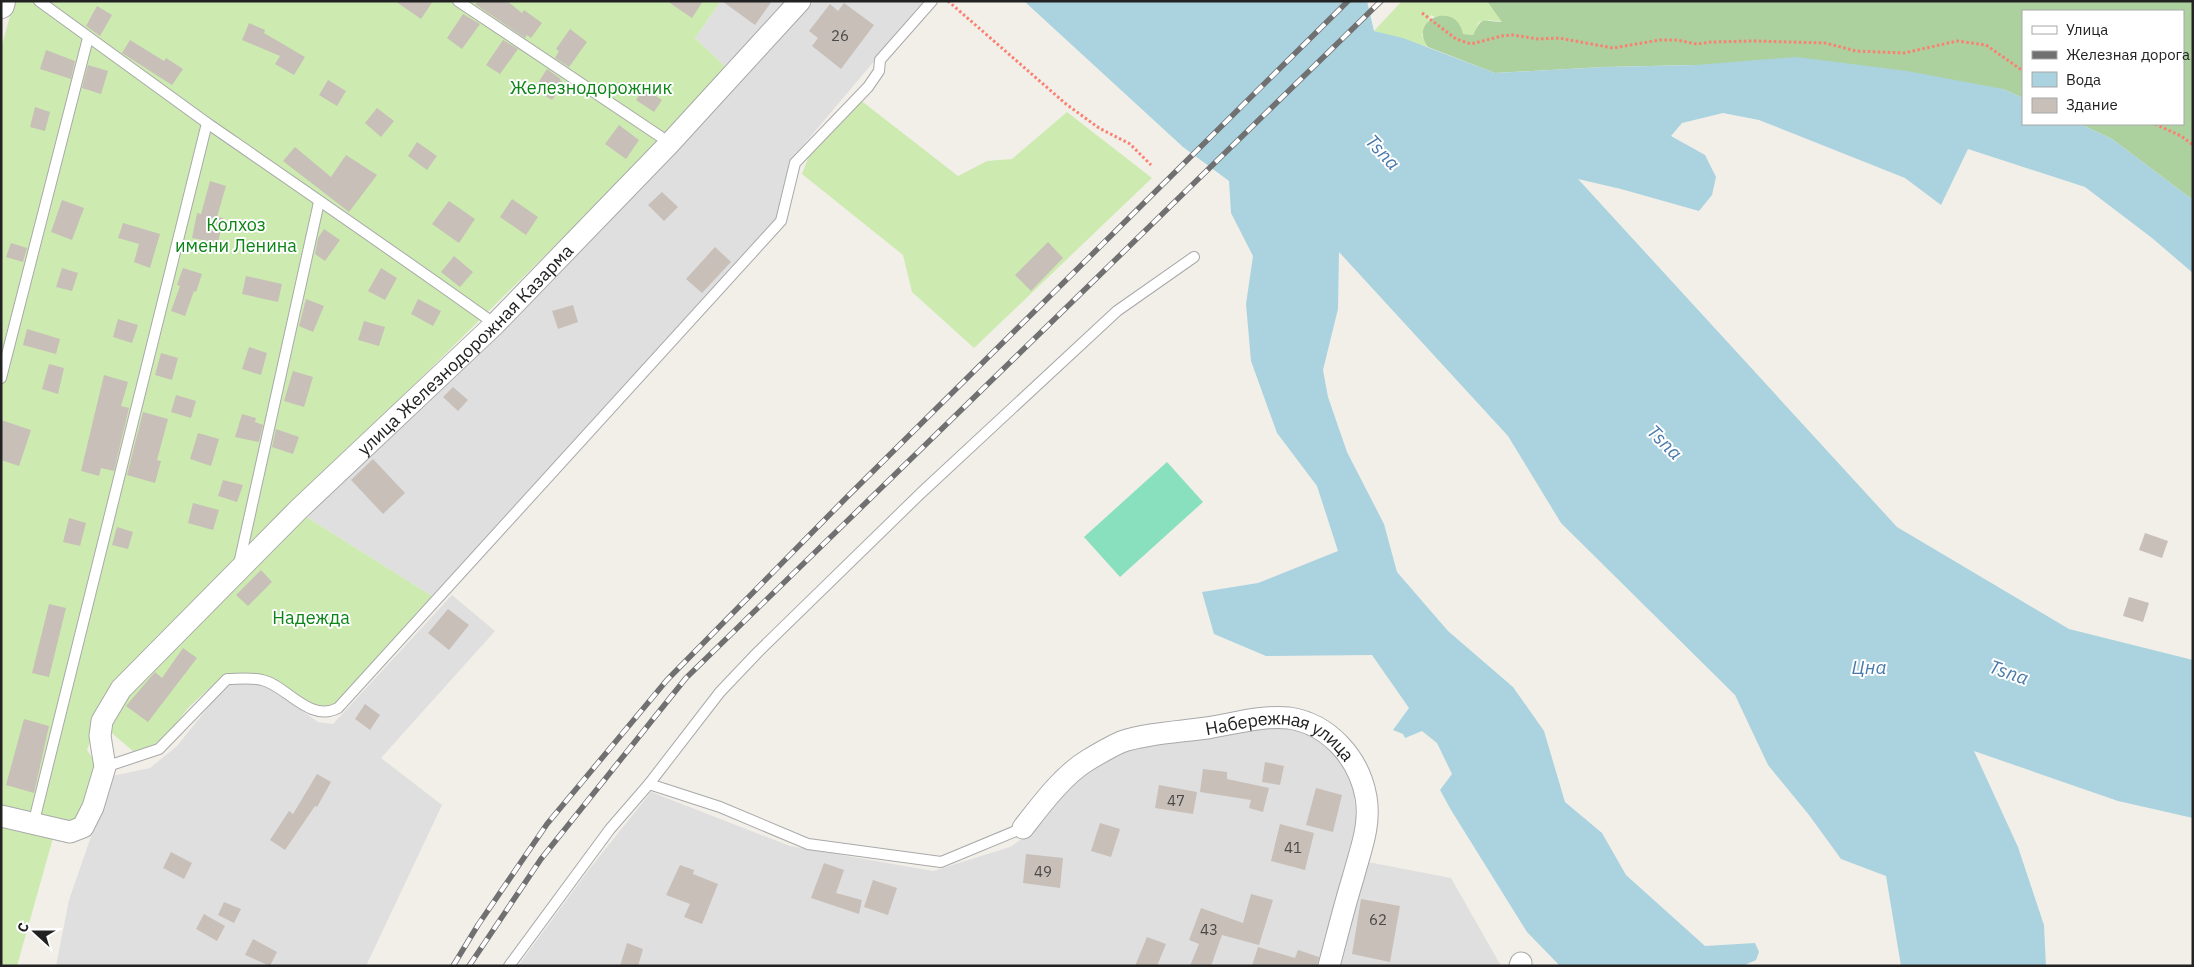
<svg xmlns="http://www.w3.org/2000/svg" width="2194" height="967" font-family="'IBM Plex Sans',sans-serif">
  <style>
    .residential { fill: #e0dfdf }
    .grass { fill: #cdebb0 }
    .forest { fill: #add19e }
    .pitch { fill: #88e0be }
    .water { fill: #aad3df }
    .building { fill: #c7bfb8 }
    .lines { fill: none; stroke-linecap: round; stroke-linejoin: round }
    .service-casing { stroke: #a9a9a9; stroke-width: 12 }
    .minor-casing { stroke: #a9a9a9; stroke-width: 23 }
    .tertiary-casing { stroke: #a9a9a9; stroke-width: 28 }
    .path { stroke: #fa8072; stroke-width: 3; stroke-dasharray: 2.5 2.5; stroke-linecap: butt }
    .service { stroke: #fff; stroke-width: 10 }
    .minor { stroke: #fff; stroke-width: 21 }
    .tertiary { stroke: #fff; stroke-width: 26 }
    .rail-casing { stroke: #707070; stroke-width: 5.5 }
    .rail { stroke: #fff; stroke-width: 4; stroke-dasharray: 11; stroke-linecap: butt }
    .labels { text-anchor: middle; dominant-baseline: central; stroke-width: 4; stroke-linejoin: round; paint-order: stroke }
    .number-label { font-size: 15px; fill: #4b4948 }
    .park-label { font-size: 18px; fill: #0c8416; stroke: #fff }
    .street-label { font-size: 18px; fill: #222; stroke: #fff }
    .water-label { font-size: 19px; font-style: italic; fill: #4a7aab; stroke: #fff }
  </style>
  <rect width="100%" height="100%" fill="#f2efe9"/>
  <g class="residential">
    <path d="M721,1H789L729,70L695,38Z"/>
    <path d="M814,1H925L789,162L780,215L432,596L305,516L552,282Z"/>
    <path d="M452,595L495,631L381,758L442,805L366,966H56L69,900L112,776L150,768L177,746L226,685L262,683L318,722L333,724Z"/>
    <path d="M1272,724L1329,739L1352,774L1358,838L1321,966H518L587,872L651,792L790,846L933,871L1010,847L1026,836L1056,797L1097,762L1126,746Z"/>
    <path d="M1368,862L1451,878L1501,966H1338Z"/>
  </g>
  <g class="grass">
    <path d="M14,1H721L695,38L729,70L604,197L335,463L99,716L87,750L97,765L86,807L72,826L1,809V49Z"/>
    <path d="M1402,1H1487L1503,22L1488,20L1479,22L1473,35L1462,34L1431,15L1422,35L1428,47L1374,31Z"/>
    <path d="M859,99L958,176L987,161L1012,159L1067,112L1152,178L974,348L912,292L903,255L802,174L809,156Z"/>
    <path d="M305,516L432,596L332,707L315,706L262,676L226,673L189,707L158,746L134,752L107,729L119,704Z"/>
    <path d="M1,824L53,838L17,966H1Z"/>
  </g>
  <path class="forest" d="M1487,1H2193V200L2112,139L2080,124H2183V11H2023V98L2003,89L1696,65L1604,67L1495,73L1428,47C1407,19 1457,0 1463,34L1473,35C1483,14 1483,22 1502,22Z"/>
  <path class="pitch" d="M1167,462L1203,502L1120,577L1084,537Z"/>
  <path class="water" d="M1024,1H1367L1374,31L1403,38L1495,73L1604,67L1696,65L1796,57L1907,71L2003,89L2023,98V124H2080L2112,139L2193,200V273L2152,238L2085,187L1968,149L1941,205L1905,178L1759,120L1723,113L1682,123L1671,136L1705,155L1716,177L1712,195L1699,211L1621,189L1578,179L1897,527L2069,629L2193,660V818L2118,801L1974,751L2018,847L2044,925L2046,966H1901L1886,876L1841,859L1809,815L1768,765L1735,695L1561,523L1508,436L1339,252L1338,309L1323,370L1328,397L1347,452L1384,524L1397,572L1448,631L1513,687L1544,731L1565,802L1602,833L1626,875L1705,946L1755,943L1759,952L1756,960L1745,965L1560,966L1527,932L1451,810L1440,790L1452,774L1437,743L1422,731L1405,738L1403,734L1393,730L1409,708L1372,655L1266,656L1214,634L1202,592L1258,583L1338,551L1317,486L1277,433L1251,361L1246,304L1253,256L1231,213L1229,181L1183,147Z"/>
  <g class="building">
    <path d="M395,1H433L421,19Z"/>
    <path d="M475,1H507L522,13L524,10L542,23L531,38L527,35L525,38L475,4L477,3Z"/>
    <path d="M667,1H703L692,18Z"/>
    <path d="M722,1H772L755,25Z"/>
    <path d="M844,3L874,25L841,69L812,46L818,38L809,31L830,4L838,11Z"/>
    <path d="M97,6L112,15L100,36L86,26Z"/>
    <path d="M463,14L480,24L462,49L447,38Z"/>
    <path d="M249,23L265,30L264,33L305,57L294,75L275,64L280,56L242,40Z"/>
    <path d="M570,29L587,42L569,67L555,58L559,51L556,49Z"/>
    <path d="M130,40L164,61L166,58L183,69L172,85L122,53Z"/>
    <path d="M503,40L518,49L500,74L486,65Z"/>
    <path d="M46,50L75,61L71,79L40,69Z"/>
    <path d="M88,65L108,71L101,94L82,88Z"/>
    <path d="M547,69L561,79L560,80L564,83L552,100L534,89Z"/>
    <path d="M328,80L346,91L337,106L319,95Z"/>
    <path d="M644,88L662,100L654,112L636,100Z"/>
    <path d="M35,107L50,112L45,131L30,127Z"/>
    <path d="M377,108L394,121L381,137L365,123Z"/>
    <path d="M619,125L639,140L626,159L605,144Z"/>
    <path d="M417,142L437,156L427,170L408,156Z"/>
    <path d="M295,147L331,177L346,155L377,175L349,212L283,161Z"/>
    <path d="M210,181L226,186L217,217L223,218L218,243L192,238L197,213L201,214Z"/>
    <path d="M662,192L678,207L664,221L648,205Z"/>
    <path d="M512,199L538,217L526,235L500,217Z"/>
    <path d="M62,200L84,208L72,240L51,232Z"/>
    <path d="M449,201L475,219L459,243L432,224Z"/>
    <path d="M123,223L160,234L150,268L134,262L139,244L118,238Z"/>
    <path d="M324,229L340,240L325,261L315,254L318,238Z"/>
    <path d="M1048,242L1063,258L1031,291L1015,275Z"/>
    <path d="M11,243L27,248L23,262L6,257Z"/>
    <path d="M715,247L731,262L702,293L686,279Z"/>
    <path d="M454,256L473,272L460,287L441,272Z"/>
    <path d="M62,268L78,273L72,291L56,287Z"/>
    <path d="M183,268L202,274L196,292L194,291L185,316L171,311L180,286L177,285Z"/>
    <path d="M381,268L397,278L385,300L368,291Z"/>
    <path d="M246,276L282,284L278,302L242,294Z"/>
    <path d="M306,299L324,306L313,332L299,326Z"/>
    <path d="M418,299L441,311L433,326L411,314Z"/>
    <path d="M573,305L578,322L558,329L552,311Z"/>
    <path d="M118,319L138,325L132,343L113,337Z"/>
    <path d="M364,321L385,327L379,346L358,340Z"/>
    <path d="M27,329L60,339L56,354L23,345Z"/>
    <path d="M249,347L267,353L261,375L242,369Z"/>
    <path d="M161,353L178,358L172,380L155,375Z"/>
    <path d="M49,364L64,368L58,394L42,389Z"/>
    <path d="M293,371L313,377L304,407L284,401Z"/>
    <path d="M104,375L128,382L121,406L129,408L114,471L101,468L99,476L81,471Z"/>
    <path d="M453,387L468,400L458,411L443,397Z"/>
    <path d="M176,395L196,401L191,418L171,412Z"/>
    <path d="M143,412L168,419L157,460L161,461L155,483L127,475Z"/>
    <path d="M242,414L256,418L255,422L263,425L259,442L235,437Z"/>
    <path d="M1,420L31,430L19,466L1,460Z"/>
    <path d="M276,429L299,437L293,454L272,447Z"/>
    <path d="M198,433L219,439L211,466L190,459Z"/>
    <path d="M373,459L405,493L383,514L351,480Z"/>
    <path d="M223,480L243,485L237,502L218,496Z"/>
    <path d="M193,503L219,510L213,530L188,523Z"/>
    <path d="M69,518L86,523L80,546L63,542Z"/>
    <path d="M117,527L133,532L128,549L112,545Z"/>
    <path d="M2145,533L2168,541L2162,558L2139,550Z"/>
    <path d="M261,570L272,582L248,606L236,595Z"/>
    <path d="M2129,597L2149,603L2143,622L2123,616Z"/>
    <path d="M49,604L66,608L49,677L32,673Z"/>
    <path d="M448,609L469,625L449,650L428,633Z"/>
    <path d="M183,648L197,658L148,722L126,706L155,672L162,678Z"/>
    <path d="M365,704L380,715L370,730L355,719Z"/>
    <path d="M24,719L49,726L34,793L6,785Z"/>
    <path d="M1265,762L1284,766L1280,785L1262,782Z"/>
    <path d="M1203,769L1227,772V779L1269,788L1263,812L1249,808L1251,800L1200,792Z"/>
    <path d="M317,774L331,782L317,807L315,806L285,850L270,840L289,811L293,814Z"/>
    <path d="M1159,785L1197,792L1193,814L1155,808Z"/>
    <path d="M1316,788L1342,795L1333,832L1306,825Z"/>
    <path d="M1100,823L1120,829L1111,857L1091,851Z"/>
    <path d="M1280,824L1314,833L1305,870L1271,861Z"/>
    <path d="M171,852L192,863L184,879L163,868Z"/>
    <path d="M1026,854L1063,858L1060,888L1023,883Z"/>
    <path d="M824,863L844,870L836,893L862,900L859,914L811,898Z"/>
    <path d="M680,865L694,870L693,874L718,884L702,924L684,917L690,904L666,895Z"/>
    <path d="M873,880L897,888L888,915L864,907Z"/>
    <path d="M1251,894L1273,900L1259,945L1222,935L1211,966H1190L1199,944L1189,940L1201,908L1243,923Z"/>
    <path d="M1361,899L1400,906L1390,962L1352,954Z"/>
    <path d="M224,902L241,909L234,923L218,915Z"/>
    <path d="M204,914L225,926L217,941L196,929Z"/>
    <path d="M1147,937L1166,944L1157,966H1135Z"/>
    <path d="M253,939L277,952L270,966L245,955Z"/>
    <path d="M627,943L643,949L638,966H620Z"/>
    <path d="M1258,947L1295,958L1298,950L1319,957L1317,966H1252Z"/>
  </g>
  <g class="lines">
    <g class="service-casing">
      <g id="service">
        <path d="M458,1L670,143"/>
        <path d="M207,123C304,190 400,256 495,324"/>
        <path d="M1,378L88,38"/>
        <path d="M239,564L319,202"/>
        <path d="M105,767L159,749L227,679C238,679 251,677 262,680C286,685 309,723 338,708L781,221L795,163L868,87L879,71L880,60L932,1"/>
        <path d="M649,784L720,807L808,844L941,862L1023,828"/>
        <path d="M33,825L207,123L39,1"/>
        <path d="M509,966L610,829L649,784L720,692L758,652L921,493L1117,311L1194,257"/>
      </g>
    </g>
    <g class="minor-casing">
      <g id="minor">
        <path id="s1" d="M1,816L70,832L83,827L93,807L105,767L100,736L102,721L121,689L299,509L495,324L670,143L800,1"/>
        <path id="s2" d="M1023,828C1040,806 1063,775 1088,760C1098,754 1110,747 1121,742C1148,733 1179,732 1207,728C1232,724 1264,715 1289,718C1329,724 1359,758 1366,797C1371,826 1360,851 1353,878C1344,907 1337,936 1329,966"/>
        <path d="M1520,966L1521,963"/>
      </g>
    </g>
    <g class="tertiary-casing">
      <path id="tertiary" d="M1,5L2,1"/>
    </g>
    <g class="path">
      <path d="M948,1L1066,104L1099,128L1130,144L1151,165"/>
      <path d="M1422,13L1456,39L1471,44L1502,36L1513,35L1538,39L1559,38L1613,48L1660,40H1677L1697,44L1711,42L1754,41L1825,43L1856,51L1904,53L1957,41L1986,45L2023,71"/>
      <path d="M2155,124L2181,136L2193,145"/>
    </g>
    <use href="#service" class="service"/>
    <use href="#minor" class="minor"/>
    <use href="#tertiary" class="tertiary"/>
    <g class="rail-casing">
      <g id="rail">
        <path d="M453,966L478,925L547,824L667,680L847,497L1348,1"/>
        <path d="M469,966L541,859L686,678L1381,1"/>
      </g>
    </g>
    <use href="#rail" class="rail"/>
  </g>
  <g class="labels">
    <g class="number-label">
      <text x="840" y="35">26</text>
      <text x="1176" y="800">47</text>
      <text x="1293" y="847">41</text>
      <text x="1043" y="871">49</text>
      <text x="1378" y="919">62</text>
      <text x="1209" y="929">43</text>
    </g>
    <g class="park-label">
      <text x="591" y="87">Железнодорожник</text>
      <text x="236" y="224">Колхоз<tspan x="236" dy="21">имени Ленина</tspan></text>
      <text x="311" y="617">Надежда</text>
    </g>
    <g class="street-label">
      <text stroke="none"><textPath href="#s1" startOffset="716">улица Железнодорожная Казарма</textPath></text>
      <text stroke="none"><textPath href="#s2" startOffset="298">Набережная улица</textPath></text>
    </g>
    <g class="water-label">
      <text transform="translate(1383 152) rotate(47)">Tsna</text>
      <text transform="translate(1665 442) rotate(45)">Tsna</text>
      <text x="1869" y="667">Цна</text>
      <text transform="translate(2009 672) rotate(19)">Tsna</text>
    </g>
  </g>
  <rect width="2194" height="967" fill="none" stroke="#222222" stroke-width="5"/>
  <rect x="2022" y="10" width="162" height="115" fill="#ffffff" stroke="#a7a7a7"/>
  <rect x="2032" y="26" width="25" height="8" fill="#ffffff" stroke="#a7a7a7"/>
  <text x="2066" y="35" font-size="15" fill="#222222">Улица</text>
  <rect x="2032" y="51" width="25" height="8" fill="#707070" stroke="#a7a7a7"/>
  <text x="2066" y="60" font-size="15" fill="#222222">Железная дорога</text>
  <rect x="2032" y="72" width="25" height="15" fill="#aad3df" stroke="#a7a7a7"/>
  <text x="2066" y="85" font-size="15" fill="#222222">Вода</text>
  <rect x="2032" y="98" width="25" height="15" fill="#c7bfb8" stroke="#a7a7a7"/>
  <text x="2066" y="110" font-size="15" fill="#222222">Здание</text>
  <g transform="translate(35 932) rotate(291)" stroke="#ffffff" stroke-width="4" paint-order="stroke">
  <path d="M0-4L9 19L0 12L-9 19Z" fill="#222222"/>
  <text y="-8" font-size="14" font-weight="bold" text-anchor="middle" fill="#222222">С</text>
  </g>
</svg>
